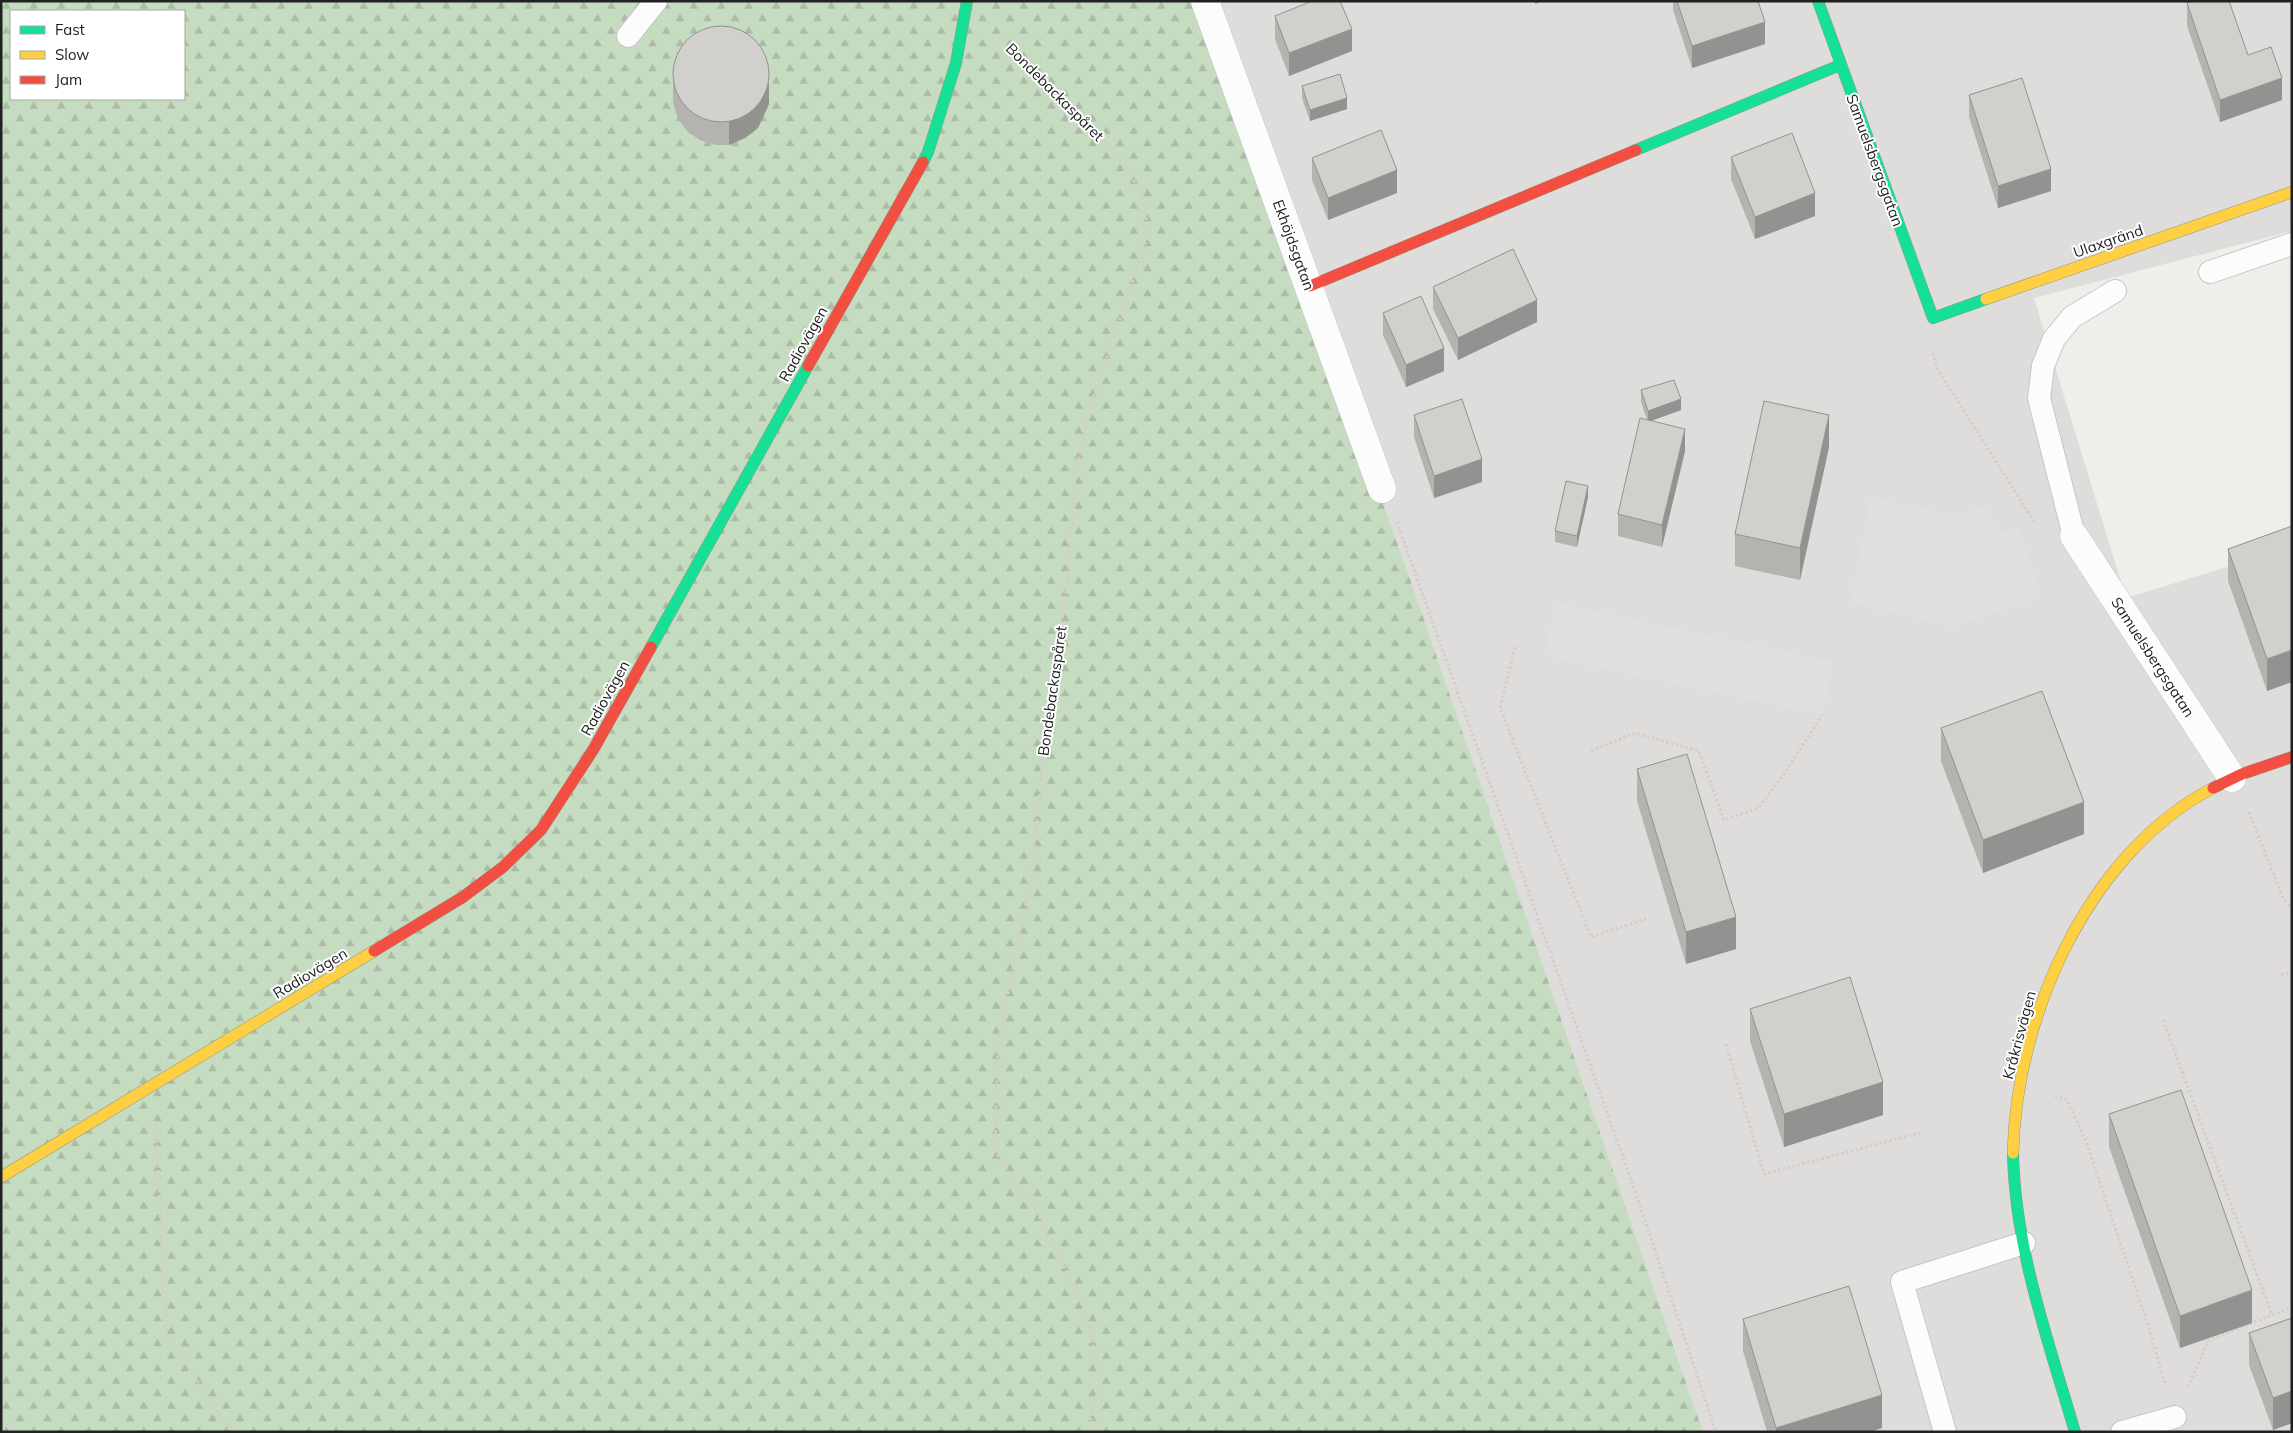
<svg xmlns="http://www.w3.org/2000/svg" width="2293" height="1433" font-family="Mulish,sans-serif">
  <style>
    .residential { fill: #dedddb }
    .forest { fill: url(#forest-firs); fill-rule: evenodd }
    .parking { fill: #dfdfdd }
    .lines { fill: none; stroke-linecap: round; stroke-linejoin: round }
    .lane-casing { stroke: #c6c6c4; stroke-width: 24 }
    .street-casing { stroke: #c6c6c4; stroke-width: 29 }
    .fast-casing { stroke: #939882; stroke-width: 12 }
    .slow-casing { stroke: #939882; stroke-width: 12 }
    .jam-casing { stroke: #939882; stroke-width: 12 }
    .path { stroke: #d6cdca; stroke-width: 3; stroke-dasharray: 2.5 2.5; stroke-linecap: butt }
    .lane { stroke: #fcfcfc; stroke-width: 22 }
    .street { stroke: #fcfcfc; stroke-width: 28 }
    .fast { stroke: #16e098; stroke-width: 11 }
    .slow { stroke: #ffcf43; stroke-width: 11 }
    .jam { stroke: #f24e42; stroke-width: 11 }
    .wall { fill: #b4b3b0 }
    .shaded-wall { fill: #929290 }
    .building { fill: #d1d0cd; stroke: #929290 }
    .labels { text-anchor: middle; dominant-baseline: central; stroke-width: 4; stroke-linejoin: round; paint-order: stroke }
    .street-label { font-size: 15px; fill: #212121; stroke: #fff }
  </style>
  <defs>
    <pattern id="forest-firs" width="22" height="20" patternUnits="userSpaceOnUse" patternTransform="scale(1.25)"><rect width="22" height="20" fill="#c6dcc1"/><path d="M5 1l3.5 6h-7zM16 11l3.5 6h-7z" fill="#aabca6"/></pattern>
  </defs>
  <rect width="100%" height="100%" fill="#eeeeea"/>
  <path class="residential" d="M1202,1H2292V231L2034,298L2126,598L2292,547V1432H1703L1408,573Z"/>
  <path class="forest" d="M1,1H1202L1408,573L1703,1432H1ZM11,11H184V99H11Z"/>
  <g class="parking">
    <path d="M1870,497L1956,515L1986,506L1999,534L2018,528L2042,598L1951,627L1851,603Z"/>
    <path d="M1555,603L1834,662L1822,715L1545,656Z"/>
  </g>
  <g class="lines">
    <g class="lane-casing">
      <g id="lane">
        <path d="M628,36L656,1"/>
        <path d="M2210,272L2292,244"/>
        <path d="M2074,536L2039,398L2043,366L2054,339L2072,317L2115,291"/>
        <path d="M1945,1432L1902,1282L2024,1243"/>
        <path d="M2122,1432L2175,1417"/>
      </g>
    </g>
    <g class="street-casing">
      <g id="street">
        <path d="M1205,1L1382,489"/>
        <path d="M2074,536L2232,778"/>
      </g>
    </g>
    <g class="fast-casing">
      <g id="fast">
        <path d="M1818,1L1933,318L1986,299"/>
        <path d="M1636,150L1840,65"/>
        <path d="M923,162L928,152L956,63L967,1"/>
        <path d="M651,647L808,366"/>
        <path d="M2013,1153C2015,1249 2048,1340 2075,1432"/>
      </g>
    </g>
    <g class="slow-casing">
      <g id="slow">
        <path d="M1986,299L2292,192"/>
        <path d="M2013,1153C2016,1017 2088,853 2213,788"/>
        <path d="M1,1177L374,951"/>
      </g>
    </g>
    <g class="jam-casing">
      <g id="jam">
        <path d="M1310,286L1636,150"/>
        <path d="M808,366L923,162"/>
        <path d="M2213,788L2242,774L2292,757"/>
        <path d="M374,951L463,897L503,867L541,830L593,750L651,647"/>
      </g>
    </g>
    <g class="path">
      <path d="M998,34L1081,113L1121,160L1141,192L1146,213L1147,239L1091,404L1075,477L1068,578L1047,720L1031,879L998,1042L995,1152L1036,1210L1083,1304L1101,1377L1088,1432"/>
      <path d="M1933,353L1938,370L2034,521"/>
      <path d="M1397,522L1635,1191L1716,1432"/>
      <path d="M1515,647L1500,708L1591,937L1646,919"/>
      <path d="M1591,751L1635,733L1699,751L1724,820L1758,808L1785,773L1822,715"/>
      <path d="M2249,812L2283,898L2292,908"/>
      <path d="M2281,975L2292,972"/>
      <path d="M2163,1020L2272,1315L2292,1308"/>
      <path d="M1726,1044L1764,1174L1920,1133"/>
      <path d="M2055,1096L2067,1100L2086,1141L2147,1322L2165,1384"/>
      <path d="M156,1125L166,1332L217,1412L236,1432"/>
      <path d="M2188,1387L2209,1340L2272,1315"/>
    </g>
    <use href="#lane" class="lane"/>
    <use href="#street" class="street"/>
    <use href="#fast" class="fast"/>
    <use href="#slow" class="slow"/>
    <use href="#jam" class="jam"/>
  </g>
  <g class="wall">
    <path d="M1673,1H1758L1765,44L1692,68L1673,10Z"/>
    <path d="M2187,3L2248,55L2282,100L2220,122L2187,26Z"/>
    <path d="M1275,16L1352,51L1289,76L1275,39Z"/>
    <path d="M673,80L769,104L758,128L745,138L729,145H716L700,140L688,132L678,119L673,102Z"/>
    <path d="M1302,86L1347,109L1310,121L1302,98Z"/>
    <path d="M1969,95L2051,191L1998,208L1969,117Z"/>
    <path d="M1731,157L1815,216L1755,239L1731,179Z"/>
    <path d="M1312,158L1397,193L1328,220L1312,180Z"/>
    <path d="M1433,287L1537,322L1458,360L1433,309Z"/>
    <path d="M1383,313L1444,371L1406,387L1383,335Z"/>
    <path d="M1641,390L1681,410L1651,421L1685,451L1662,547L1618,536V514L1647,420L1641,402Z"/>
    <path d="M1414,415L1482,482L1434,498L1414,437Z"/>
    <path d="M1829,447L1800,580L1735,566V534Z"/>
    <path d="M1588,497L1577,547L1555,542V531Z"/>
    <path d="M2292,526L2267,691L2228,581V549Z"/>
    <path d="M1941,728L2084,834L1983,873L1941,761Z"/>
    <path d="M1637,769L1736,949L1686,964L1637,801Z"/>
    <path d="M1750,1009L1883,1115L1784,1147L1750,1041Z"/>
    <path d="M2109,1114L2252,1323L2180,1348L2109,1147Z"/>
    <path d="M2292,1318V1423L2273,1430L2249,1365V1333Z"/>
    <path d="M1743,1319L1882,1428L1869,1432H1767L1743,1351Z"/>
  </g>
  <g class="shaded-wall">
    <path d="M1535,1H1542L1535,4Z"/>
    <path d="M1765,22V44L1692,68V46Z"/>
    <path d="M1352,29V51L1289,76V53Z"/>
    <path d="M2282,78V100L2220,122V100Z"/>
    <path d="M769,82V104L758,128L745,138L729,145V122Z"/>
    <path d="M1347,98V109L1310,121V110Z"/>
    <path d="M2051,169V191L1998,208V186Z"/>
    <path d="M1397,170V193L1328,220V198Z"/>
    <path d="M1815,193V216L1755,239V217Z"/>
    <path d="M1537,300V322L1458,360V338Z"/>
    <path d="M1444,348V371L1406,387V365Z"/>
    <path d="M1681,399V410L1648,422V411Z"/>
    <path d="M1829,415V447L1800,580V548Z"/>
    <path d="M1685,429V451L1662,547V525Z"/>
    <path d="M1482,459V482L1434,498V476Z"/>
    <path d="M1588,486V497L1577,547V536Z"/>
    <path d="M2292,650V682L2267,691V659Z"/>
    <path d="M2084,802V834L1983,873V840Z"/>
    <path d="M1736,917V949L1686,964V932Z"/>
    <path d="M1883,1082V1115L1784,1147V1114Z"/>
    <path d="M2252,1290V1323L2180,1348V1316Z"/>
    <path d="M2292,1391V1423L2273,1430V1398Z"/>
    <path d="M1882,1395V1428L1869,1432H1776V1428Z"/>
  </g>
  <g class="building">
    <path d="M1312,1H1340L1352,29L1289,53L1275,16Z"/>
    <path d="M1677,1H1758L1765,22L1692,46Z"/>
    <path d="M2193,1H2229L2248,55L2271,47L2282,78L2220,100L2187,3Z"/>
    <circle cx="721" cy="74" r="48"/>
    <path d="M1340,74L1347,98L1310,110L1302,86Z"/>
    <path d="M2022,78L2051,169L1998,186L1969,95Z"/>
    <path d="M1381,130L1397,170L1328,198L1312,158Z"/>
    <path d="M1792,133L1815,193L1755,217L1731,157Z"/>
    <path d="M1513,249L1537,300L1458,338L1433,287Z"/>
    <path d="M1421,296L1444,348L1406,365L1383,313Z"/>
    <path d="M1674,380L1681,399L1648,411L1641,390Z"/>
    <path d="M1462,399L1482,459L1434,476L1414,415Z"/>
    <path d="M1764,401L1829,415L1800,548L1735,534Z"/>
    <path d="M1640,418L1685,429L1662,525L1618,514Z"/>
    <path d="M1566,481L1588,486L1577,536L1555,531Z"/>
    <path d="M2292,526V650L2267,659L2228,549Z"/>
    <path d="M2042,691L2084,802L1983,840L1941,728Z"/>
    <path d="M1687,754L1736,917L1686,932L1637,769Z"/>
    <path d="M1850,977L1883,1082L1784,1114L1750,1009Z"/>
    <path d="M2181,1090L2252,1290L2180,1316L2109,1114Z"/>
    <path d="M1849,1286L1882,1395L1776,1428L1743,1319Z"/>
    <path d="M2292,1318V1391L2273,1398L2249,1333Z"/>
  </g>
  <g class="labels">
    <g class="street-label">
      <text transform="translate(1055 92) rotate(45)">Bondebackaspåret</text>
      <text transform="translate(1875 160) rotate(70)">Samuelsbergsgatan</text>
      <text transform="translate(2108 241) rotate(-19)">Ulaxgränd</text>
      <text transform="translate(1294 245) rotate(70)">Ekhöjdsgatan</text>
      <text transform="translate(803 344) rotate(-61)">Radiovägen</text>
      <text transform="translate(2153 657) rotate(57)">Samuelsbergsgatan</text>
      <text transform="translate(1052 691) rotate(-82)">Bondebackaspåret</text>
      <text transform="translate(605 698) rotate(-61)">Radiovägen</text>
      <text transform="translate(310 973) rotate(-31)">Radiovägen</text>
      <text transform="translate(2019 1035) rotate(-75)">Kråkrisvägen</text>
    </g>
  </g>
  <rect width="2293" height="1433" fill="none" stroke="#212121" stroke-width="5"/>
  <rect x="10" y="10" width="175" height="90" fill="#ffffff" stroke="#a6a6a6"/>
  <rect x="20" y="26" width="25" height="8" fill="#16e098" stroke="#a6a6a6"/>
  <text x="55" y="35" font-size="15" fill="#212121">Fast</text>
  <rect x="20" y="51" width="25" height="8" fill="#ffcf43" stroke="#a6a6a6"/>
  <text x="55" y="60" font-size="15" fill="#212121">Slow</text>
  <rect x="20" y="76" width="25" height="8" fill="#f24e42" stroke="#a6a6a6"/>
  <text x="55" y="85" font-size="15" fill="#212121">Jam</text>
</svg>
